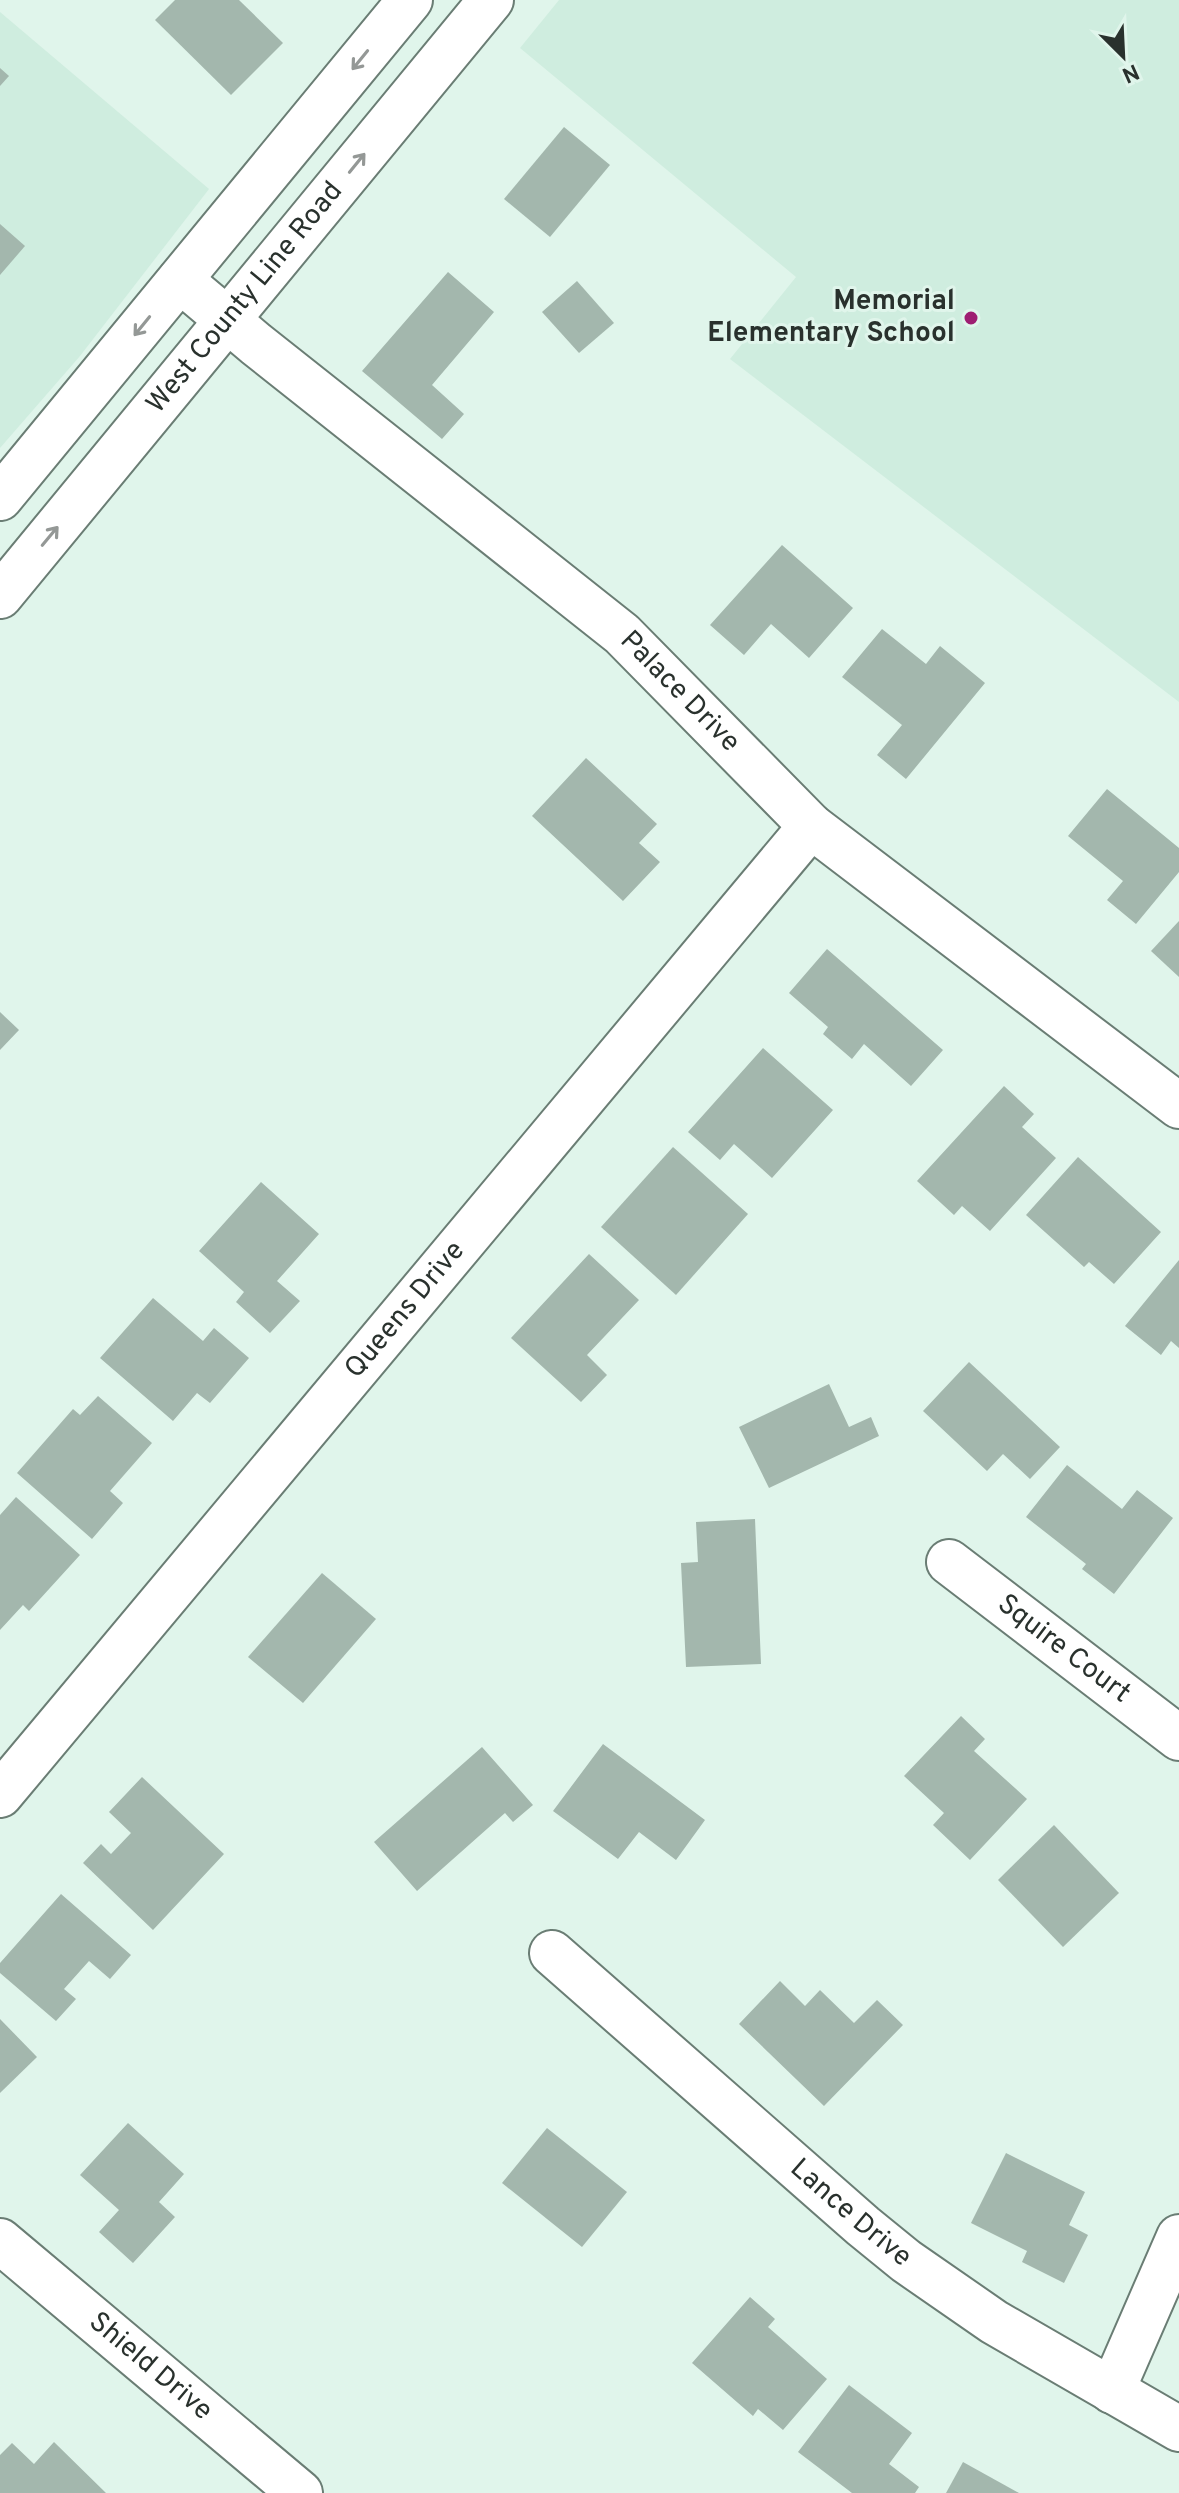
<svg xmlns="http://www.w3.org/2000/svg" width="1179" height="2493" font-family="Overpass,sans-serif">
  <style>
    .built { fill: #cfeddf }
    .building { fill: #a3b7ad }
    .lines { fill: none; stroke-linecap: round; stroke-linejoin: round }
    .street-casing { stroke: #6a7d74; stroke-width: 48 }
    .secondary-casing { stroke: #6a7d74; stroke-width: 48 }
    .street { stroke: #fff; stroke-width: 44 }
    .secondary { stroke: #fff; stroke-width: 44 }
    .oneway { stroke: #949896 }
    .poi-dot { fill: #9e1e72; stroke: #e0f5eb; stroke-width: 3 }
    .labels { text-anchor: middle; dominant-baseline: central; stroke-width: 6; stroke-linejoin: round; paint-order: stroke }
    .street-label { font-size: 28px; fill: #29312d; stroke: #e0f5eb }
    .poi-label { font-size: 28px; font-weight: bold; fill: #29312d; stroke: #e0f5eb; text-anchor: end }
  </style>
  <rect width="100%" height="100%" fill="#e0f5eb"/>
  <g class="built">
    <path d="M559,0H1179V702L730,359L796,277L520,48Z"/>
    <path d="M0,12L209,189L80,356L0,448Z"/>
  </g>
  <g class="building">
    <path d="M175,0H239L283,43L231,95L155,20Z"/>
    <path d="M0,68L9,76L0,86Z"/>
    <path d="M564,127L610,165L550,237L504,199Z"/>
    <path d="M0,224L25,246L0,275Z"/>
    <path d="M448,272L494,312L432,385L464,414L442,439L362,371Z"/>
    <path d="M577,281L614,323L579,353L542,312Z"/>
    <path d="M782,545L853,608L809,658L771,624L744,655L710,625Z"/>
    <path d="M882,629L926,664L940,646L985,683L906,779L877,755L902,725L842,677Z"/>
    <path d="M586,758L657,824L639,843L660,862L623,901L532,816Z"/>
    <path d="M1107,789L1179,848V872L1136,924L1107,900L1123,881L1068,836Z"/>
    <path d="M1179,921V977L1151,951Z"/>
    <path d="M827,949L943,1050L911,1086L864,1044L852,1059L823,1034L828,1027L789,993Z"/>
    <path d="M0,1012L19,1030L0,1050Z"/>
    <path d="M763,1048L833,1110L772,1178L734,1144L720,1160L688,1132Z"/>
    <path d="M1004,1086L1034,1114L1022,1127L1056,1158L990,1231L962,1206L954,1215L917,1181Z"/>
    <path d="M673,1147L748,1214L676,1295L601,1227Z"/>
    <path d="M1078,1157L1161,1232L1114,1284L1089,1262L1084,1267L1026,1215Z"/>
    <path d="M261,1182L319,1234L277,1281L300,1301L270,1333L236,1302L244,1292L199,1251Z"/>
    <path d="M589,1254L639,1300L587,1355L607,1375L581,1402L511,1338Z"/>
    <path d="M1179,1260V1348L1171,1341L1161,1355L1125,1326Z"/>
    <path d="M153,1298L203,1341L214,1328L249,1358L210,1403L197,1393L173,1421L100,1358Z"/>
    <path d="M969,1362L1060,1447L1030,1479L1003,1454L987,1471L923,1411Z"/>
    <path d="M829,1384L849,1427L871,1417L879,1436L769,1488L739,1427Z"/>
    <path d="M98,1396L152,1443L110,1491L123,1503L92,1539L17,1473L73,1409L80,1415Z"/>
    <path d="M1067,1465L1122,1509L1137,1490L1173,1518L1114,1594L1082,1569L1086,1564L1026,1517Z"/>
    <path d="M16,1497L80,1555L29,1611L23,1605L0,1630V1515Z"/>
    <path d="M755,1519L761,1664L686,1667L681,1563L698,1562L696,1522Z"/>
    <path d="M322,1573L376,1619L303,1703L248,1657Z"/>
    <path d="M961,1716L985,1739L974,1751L1027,1799L970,1860L933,1825L944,1813L904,1776Z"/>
    <path d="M603,1744L705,1820L676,1860L639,1832L618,1859L553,1811Z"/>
    <path d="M482,1747L533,1805L513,1822L505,1813L417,1891L374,1842Z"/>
    <path d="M142,1777L224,1854L153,1930L83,1863L101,1844L111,1854L131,1833L109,1812Z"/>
    <path d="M1054,1825L1119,1893L1063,1947L998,1880Z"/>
    <path d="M61,1894L131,1955L110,1979L89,1961L64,1989L76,1999L56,2021L0,1973V1963Z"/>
    <path d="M780,1981L805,2006L820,1990L854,2023L877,2000L903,2025L824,2106L739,2024Z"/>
    <path d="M0,2019L37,2057L0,2093Z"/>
    <path d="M128,2123L184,2174L159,2202L175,2217L133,2263L99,2232L119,2210L80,2175Z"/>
    <path d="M547,2128L627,2192L582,2247L502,2183Z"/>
    <path d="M1006,2153L1085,2192L1069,2225L1088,2235L1064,2283L1022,2262L1027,2251L971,2223Z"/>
    <path d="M750,2297L775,2319L768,2327L827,2379L783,2430L758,2409L753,2416L692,2363Z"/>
    <path d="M849,2385L912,2433L889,2464L919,2487L915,2493H852L798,2452Z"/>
    <path d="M54,2442L106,2493H0V2455L12,2443L34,2464Z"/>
    <path d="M963,2462L1019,2493H946Z"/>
  </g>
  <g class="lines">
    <g class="street-casing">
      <g id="street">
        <path id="s1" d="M180,280L256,344L622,634L811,826L1179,1106"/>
        <path id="s2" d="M949,1562L1179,1738"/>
        <path id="s3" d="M0,1795L811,826"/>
        <path id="s4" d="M552,1953L863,2226L906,2261L994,2322L1179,2429"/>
        <path id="s5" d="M0,2241L300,2493"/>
        <path d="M1112,2391L1179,2237"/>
      </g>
    </g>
    <g class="secondary-casing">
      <g id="secondary">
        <path d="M0,498L410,0"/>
        <path id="s6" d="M0,596L491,0"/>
      </g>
    </g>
    <use href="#street" class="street"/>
    <use href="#secondary" class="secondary"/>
  </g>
  <defs><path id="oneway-shaft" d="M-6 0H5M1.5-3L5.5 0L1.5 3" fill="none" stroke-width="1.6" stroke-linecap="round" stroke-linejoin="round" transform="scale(2)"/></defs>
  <g class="oneway">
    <use href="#oneway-shaft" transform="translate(360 60) rotate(129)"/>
    <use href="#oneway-shaft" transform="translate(357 163) rotate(-51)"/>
    <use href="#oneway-shaft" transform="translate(142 326) rotate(129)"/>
    <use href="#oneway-shaft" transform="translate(50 536) rotate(-50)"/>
  </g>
  <circle class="poi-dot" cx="971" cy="318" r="8"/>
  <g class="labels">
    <g class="street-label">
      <text stroke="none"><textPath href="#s6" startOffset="386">West County Line Road</textPath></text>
      <text stroke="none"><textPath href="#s1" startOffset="648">Palace Drive</textPath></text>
      <text stroke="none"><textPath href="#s3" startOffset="632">Queens Drive</textPath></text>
      <text stroke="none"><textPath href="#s2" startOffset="144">Squire Court</textPath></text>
      <text stroke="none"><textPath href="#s4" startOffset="396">Lance Drive</textPath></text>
      <text stroke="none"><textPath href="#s5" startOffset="196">Shield Drive</textPath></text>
    </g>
    <g class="poi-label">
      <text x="955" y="302">Memorial<tspan x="955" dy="32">Elementary School</tspan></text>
    </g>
  </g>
  <g transform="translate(1123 56) rotate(156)" stroke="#e0f5eb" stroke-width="6" paint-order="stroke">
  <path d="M0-6L14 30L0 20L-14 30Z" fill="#29312d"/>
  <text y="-12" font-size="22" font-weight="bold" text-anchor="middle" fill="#29312d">N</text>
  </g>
</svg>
